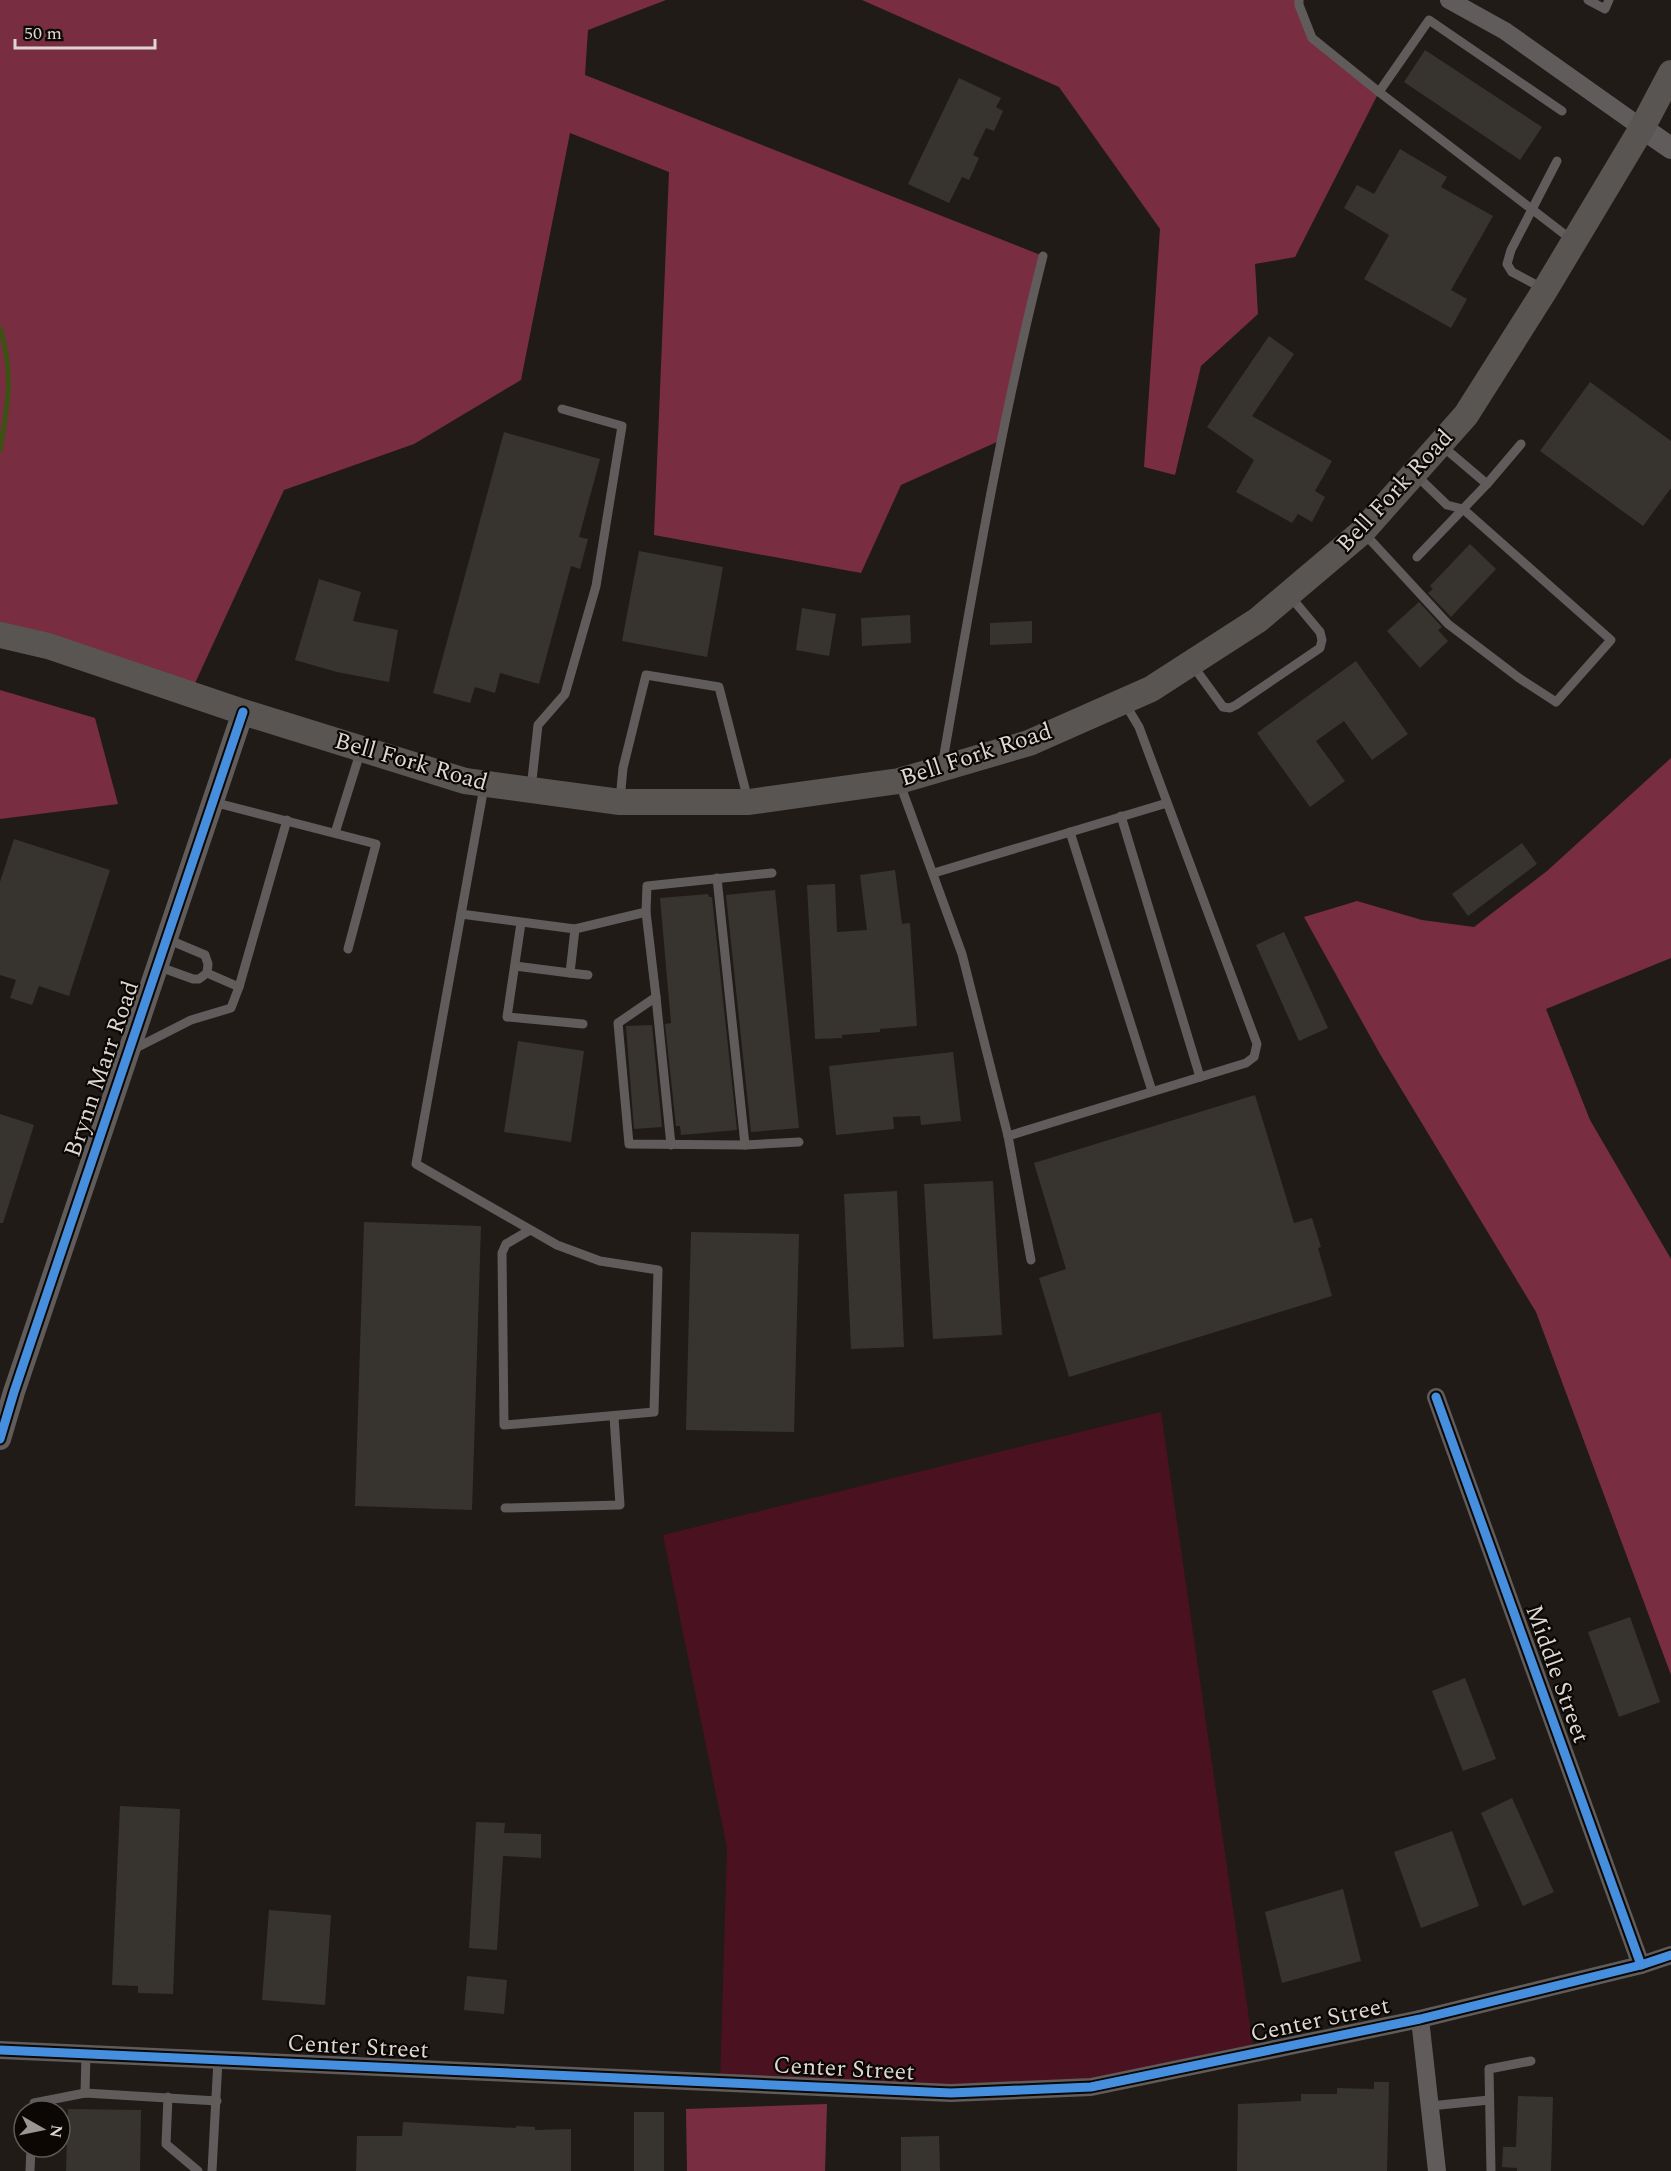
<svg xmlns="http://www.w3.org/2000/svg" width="1671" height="2171" font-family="Spectral,serif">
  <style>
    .green { fill: #4a1121 }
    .forest { fill: #782e40 }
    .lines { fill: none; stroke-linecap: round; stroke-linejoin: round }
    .stream { stroke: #3e5115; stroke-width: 5 }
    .building { fill: #37342f }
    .service { stroke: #605c5b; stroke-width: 9 }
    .minor { stroke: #605c5b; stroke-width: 18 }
    .tertiary { stroke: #605c5b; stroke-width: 22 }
    .secondary { stroke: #595552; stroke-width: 26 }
    .cycleway-casing { stroke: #0a0704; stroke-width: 13 }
    .cycleway { stroke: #468fdf; stroke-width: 9 }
    .labels { text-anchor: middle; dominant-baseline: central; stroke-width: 4.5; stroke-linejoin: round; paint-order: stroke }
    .street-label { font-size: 24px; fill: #ded7d1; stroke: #0a0704 }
  </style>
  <rect width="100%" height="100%" fill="#201b16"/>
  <path class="green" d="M1161,1412L1254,2053L1091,2087L720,2083L727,1848L663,1535Z"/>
  <g class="forest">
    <path d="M0,0H666L588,30L585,75L1043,256L999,441L901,485L861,573L654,535L669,172L570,133L521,380L414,444L284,490L190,694L0,642Z"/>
    <path d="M862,0H1299L1312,38L1379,92L1295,257L1255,264L1258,314L1201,366L1175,475L1144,467L1160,229L1059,87Z"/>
    <path d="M0,690L95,718L118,804L0,819Z"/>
    <path d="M1671,758V958L1546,1009L1590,1120L1671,1259V1675L1536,1312L1380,1054L1304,917L1357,901L1422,920L1474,927L1547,871Z"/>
    <path d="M827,2104L825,2171H687L686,2109Z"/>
  </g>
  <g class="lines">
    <path class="stream" d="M0,328C14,373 8,404 0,450"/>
  </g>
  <g class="building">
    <path d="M1425,50L1542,127L1520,160L1404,82Z"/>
    <path d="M959,78L1001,98L996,107L1003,111L994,131L986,128L973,155L979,158L969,180L962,177L949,203L908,184Z"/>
    <path d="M1400,149L1447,177L1441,187L1493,216L1451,290L1467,299L1451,328L1364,279L1389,235L1344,208L1357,185L1374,194Z"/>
    <path d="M1269,336L1294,354L1252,416L1332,461L1315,491L1325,497L1312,522L1298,514L1292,523L1236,492L1254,460L1207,427Z"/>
    <path d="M1590,382L1671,441V488L1643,526L1540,451Z"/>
    <path d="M504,432L600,459L579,537L588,539L580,569L571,566L539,684L500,673L495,693L475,687L470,703L433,693Z"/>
    <path d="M1470,544L1496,569L1451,617L1428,593L1433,589L1430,586Z"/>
    <path d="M639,551L723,567L707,657L622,641Z"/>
    <path d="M319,579L361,592L353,621L398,630L389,682L337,672L295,660Z"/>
    <path d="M1419,602L1442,627L1438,630L1448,641L1420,668L1387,631Z"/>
    <path d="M802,608L836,614L829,656L796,650Z"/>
    <path d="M910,615L911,643L862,646L861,618Z"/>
    <path d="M1032,621V643L990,645V623Z"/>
    <path d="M1356,661L1408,734L1372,760L1344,721L1316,741L1345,781L1310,807L1257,733Z"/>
    <path d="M14,839L110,870L69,996L39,986L32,1005L10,998L16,980L0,975V882Z"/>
    <path d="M1522,843L1537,864L1468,916L1452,894Z"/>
    <path d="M895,870L902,924L910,923L917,1026L880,1029V1032L842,1035V1038L815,1039L807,885L835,884L837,932L867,930L860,875Z"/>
    <path d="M775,890L799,1128L751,1132L726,895Z"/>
    <path d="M708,894L709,897H712L737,1130L681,1135L680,1126H676L665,1024L671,1023L660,898Z"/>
    <path d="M1284,932L1328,1028L1299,1041L1256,945Z"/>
    <path d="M652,1025L662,1127L634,1129L626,1026Z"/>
    <path d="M518,1041L584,1051L571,1142L504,1132Z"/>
    <path d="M953,1052L961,1121L921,1125L920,1116L893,1117L894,1129L836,1135L829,1066Z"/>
    <path d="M1255,1095L1294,1223L1312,1218L1321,1247L1318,1248L1332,1296L1069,1377L1039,1278L1066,1269L1034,1163Z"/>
    <path d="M0,1114L34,1125L3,1223H0Z"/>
    <path d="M993,1181L1002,1335L933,1339L924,1184Z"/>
    <path d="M897,1191L904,1347L851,1349L844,1194Z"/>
    <path d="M364,1222L481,1226L472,1510L355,1506Z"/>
    <path d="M691,1232L799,1234L794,1432L686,1430Z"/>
    <path d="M1630,1617L1660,1702L1619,1717L1588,1632Z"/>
    <path d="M1465,1678L1496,1759L1463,1771L1432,1691Z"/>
    <path d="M1512,1798L1554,1892L1523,1906L1481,1813Z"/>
    <path d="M120,1806L180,1809L173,1994L138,1993V1986L112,1985Z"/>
    <path d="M476,1822L505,1823L504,1833L541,1834V1858L503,1856L497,1950L469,1948Z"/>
    <path d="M1452,1831L1479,1906L1421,1928L1394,1852Z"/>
    <path d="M1343,1889L1361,1961L1282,1983L1265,1912Z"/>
    <path d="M269,1910L331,1915L325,2005L262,2000Z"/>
    <path d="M467,1976L507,1980L504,2014L464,2010Z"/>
    <path d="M1374,2082H1389L1387,2171H1237L1238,2104L1301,2101V2094H1337V2088L1374,2089Z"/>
    <path d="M1518,2096L1553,2097L1551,2171H1517V2168L1502,2167L1503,2147H1516Z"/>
    <path d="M68,2109L141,2110L140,2171H66Z"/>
    <rect x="634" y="2112" width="30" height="59"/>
    <path d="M403,2122L516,2128V2126L535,2127V2130L571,2129V2171H356L357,2136H402Z"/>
    <path d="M939,2136L940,2171H901V2137Z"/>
  </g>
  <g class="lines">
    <g class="service">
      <path d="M1299,0V5L1312,38L1379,92L1429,20L1562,111"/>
      <path d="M1588,0L1605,9L1609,0"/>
      <path d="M1379,92L1572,240"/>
      <path d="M1544,289L1512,272L1507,264L1511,250L1557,161"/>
      <path d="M1441,445L1487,484"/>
      <path d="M1363,532L1448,624L1519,678L1556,702L1611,640L1463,509L1447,505L1416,475"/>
      <path d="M1417,557L1487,484L1521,444"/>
      <path d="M1191,663L1223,707L1230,708L1236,705L1320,648L1322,640L1320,632L1290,596"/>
      <path d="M942,766C972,595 1000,425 1043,256"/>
      <path d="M900,784L962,954L1008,1136L1031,1260"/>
      <path d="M484,787L416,1164L557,1245L600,1261L658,1270L654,1412L504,1425L502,1253L506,1244L530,1230"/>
      <path d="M531,789L538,725L565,694L596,586L622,426L562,409"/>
      <path d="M620,800L623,768L646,675L719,687L748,800"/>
      <path d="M213,802L376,844L348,949"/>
      <path d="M1121,816L1200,1077"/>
      <path d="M1070,832L1152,1091"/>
      <path d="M335,833L361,750"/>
      <path d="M934,873L1167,803"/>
      <path d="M717,878L745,1145L799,1142"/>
      <path d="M646,912L656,997L618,1023L629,1144L745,1145"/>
      <path d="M461,914L575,929L646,912L647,886L772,873"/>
      <path d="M521,923L507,1017L583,1024"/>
      <path d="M575,929L570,973L588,975"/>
      <path d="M167,939L205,955L208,964L207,973L239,987"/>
      <path d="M157,966L193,979H199L207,973"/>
      <path d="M515,966L570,973"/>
      <path d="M656,997L671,1145"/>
      <path d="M132,1050L191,1020L231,1008L239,987L287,820"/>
      <path d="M1008,1136L1246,1063L1254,1057L1257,1044L1139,727L1124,702"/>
      <path d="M505,1508L620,1505L614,1417"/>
      <path d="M85,2093L86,2054"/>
      <path d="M168,2097L166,2144L198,2171"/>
      <path d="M1430,2106L1489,2100"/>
      <path d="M33,2111L34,2103L85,2093L217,2101"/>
      <path d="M30,2171L31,2147"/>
      <path d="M212,2171L218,2060"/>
      <path d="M1491,2171L1489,2069L1531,2061"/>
    </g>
    <g class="minor">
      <path d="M1449,0L1505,31L1642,128"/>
      <path d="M1436,1397L1641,1965"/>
      <path d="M1420,2019L1437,2171"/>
      <path d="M0,2050L951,2093L1091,2087L1420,2019L1641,1965L1671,1955"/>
    </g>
    <g class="tertiary">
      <path d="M1642,128L1671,148"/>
      <path d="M0,1439L14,1392L243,712"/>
    </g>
    <path class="secondary" d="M0,635L48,646L243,712L465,781L620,802H749L899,781L1029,743L1151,689L1258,620L1362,532L1466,415L1545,290L1642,128L1671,73"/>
    <g class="cycleway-casing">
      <g id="cycleway">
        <path d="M1436,1397L1641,1965"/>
        <path d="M0,1439L14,1392L243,712"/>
        <path d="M0,2050L951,2093L1091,2087L1420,2019L1641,1965L1671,1955"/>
      </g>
    </g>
    <use href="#cycleway" class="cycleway"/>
  </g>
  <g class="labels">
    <g class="street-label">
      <text transform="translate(1395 491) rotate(-47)">Bell Fork Road</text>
      <text transform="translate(976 755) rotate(-18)">Bell Fork Road</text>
      <text transform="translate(411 762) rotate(16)">Bell Fork Road</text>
      <text transform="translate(102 1069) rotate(-71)">Brynn Marr Road</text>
      <text transform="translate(1557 1674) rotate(70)">Middle Street</text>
      <text transform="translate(1320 2020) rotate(-12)">Center Street</text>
      <text transform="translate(358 2047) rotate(3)">Center Street</text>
      <text transform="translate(844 2069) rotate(3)">Center Street</text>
    </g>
  </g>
  <g transform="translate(42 2129) rotate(99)"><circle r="28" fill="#0a0704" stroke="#5f5a56" stroke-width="1.5"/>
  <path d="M0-4.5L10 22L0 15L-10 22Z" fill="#9c9590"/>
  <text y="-9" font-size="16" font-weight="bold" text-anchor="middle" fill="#ded7d1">N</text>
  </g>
  <path d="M15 39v9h140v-9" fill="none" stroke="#ded7d1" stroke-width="3"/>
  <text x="24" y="39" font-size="18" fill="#ded7d1" stroke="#0a0704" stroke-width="4.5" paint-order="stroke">50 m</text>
</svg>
